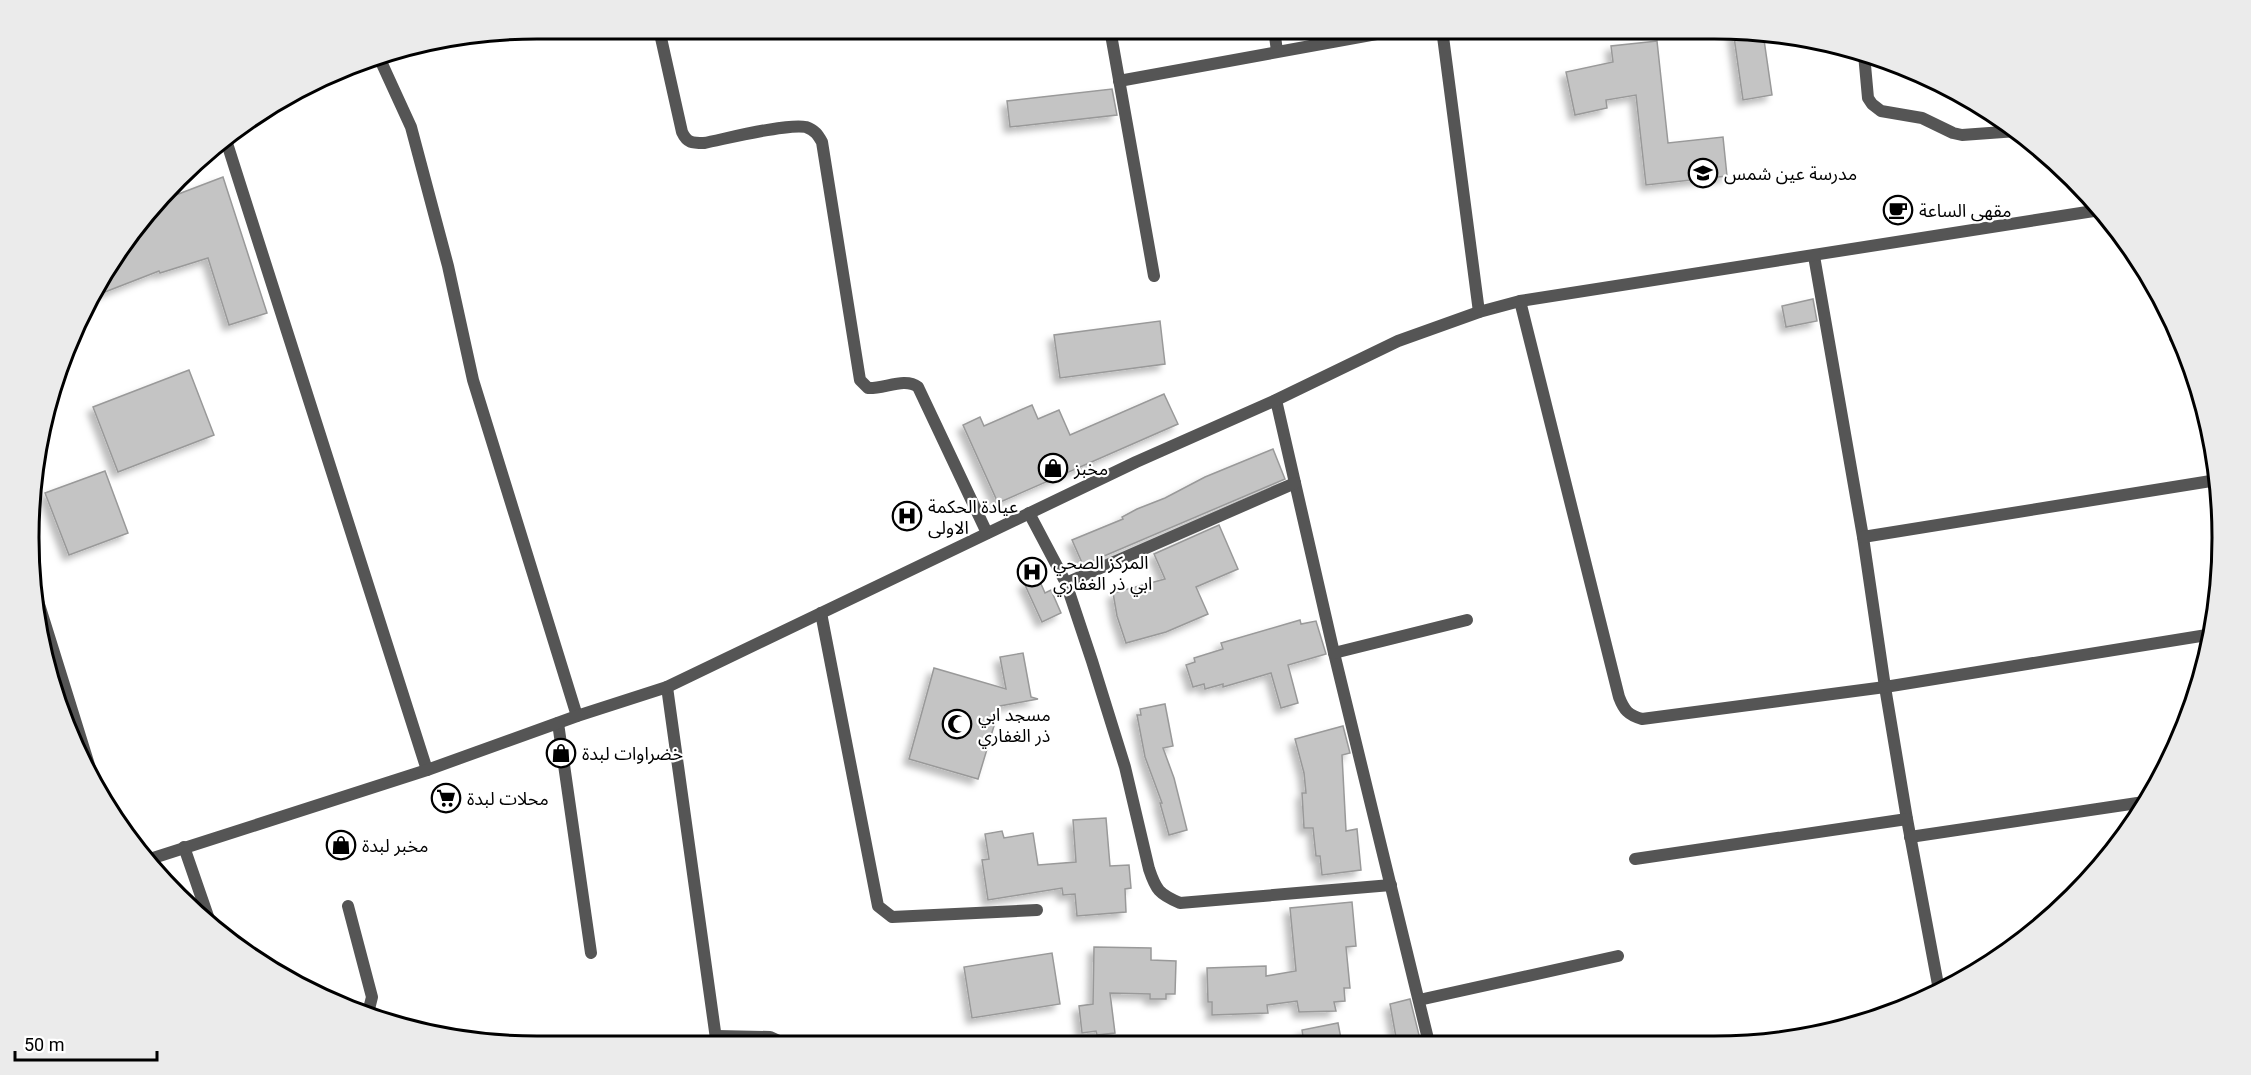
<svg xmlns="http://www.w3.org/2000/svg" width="2251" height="1075" font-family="Roboto,'Noto Sans Arabic',sans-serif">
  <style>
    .building { fill: #c4c4c4; stroke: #999; stroke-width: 1.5; filter: url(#shadow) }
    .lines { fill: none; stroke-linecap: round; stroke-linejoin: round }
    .minor { stroke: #555; stroke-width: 12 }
    .tertiary { stroke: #555; stroke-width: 12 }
    .labels { text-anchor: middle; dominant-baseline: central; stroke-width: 4.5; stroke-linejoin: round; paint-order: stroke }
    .poi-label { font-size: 18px; fill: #000; stroke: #fff; text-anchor: start }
    .rim { fill: none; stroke: #000; stroke-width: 3 }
  </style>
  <defs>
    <filter id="shadow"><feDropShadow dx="-5.5" dy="5.5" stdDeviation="3" flood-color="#0004"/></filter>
  </defs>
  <rect width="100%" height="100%" fill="#fff"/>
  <g class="building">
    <path d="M1733,30L1763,33L1772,95L1743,100Z"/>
    <path d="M1657,41L1668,143L1723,137L1727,176L1646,185L1636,95L1606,100L1607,108L1575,115L1566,72L1613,62L1611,46Z"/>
    <path d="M1112,89L1117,115L1010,127L1007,101Z"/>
    <path d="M223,177L267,313L229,325L208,258L160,273L159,271L92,297L114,255L168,198Z"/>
    <path d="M1813,299L1817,321L1786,327L1782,306Z"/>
    <path d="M1160,321L1165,364L1060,378L1054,335Z"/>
    <path d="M189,370L214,435L118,472L93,407Z"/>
    <path d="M1164,394L1178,424L998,503L963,425L980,417L984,426L1032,405L1038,419L1059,410L1070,435Z"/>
    <path d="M1273,449L1285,479L1083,565L1072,540L1123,519L1122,517L1137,509L1165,498L1205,477Z"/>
    <path d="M105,471L128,533L69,555L45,493Z"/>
    <path d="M1219,525L1238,569L1196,587L1208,614L1166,632L1126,643L1117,616L1113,593L1165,579L1154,554Z"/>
    <path d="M1038,577L1045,593L1051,590L1061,613L1042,622L1024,583Z"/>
    <path d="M1300,620L1301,624L1316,621L1326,654L1288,665L1298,703L1281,708L1271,673L1223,687V684L1205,689L1204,684L1193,687L1186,665L1195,662L1194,658L1223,649L1221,643Z"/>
    <path d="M1023,653L1031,697L1038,699L1000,706L978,779L909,759L934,668L1006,689L1000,657Z"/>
    <path d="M1165,704L1173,746L1163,748L1174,778L1187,830L1169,835L1160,803H1162L1145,757L1137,715H1141L1140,709Z"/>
    <path d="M1343,726L1350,753L1342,755L1346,831L1357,829L1361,870L1322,875L1320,856H1316L1313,828H1304L1302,793H1306L1304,773L1295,739Z"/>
    <path d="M1106,818L1110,866L1129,865L1131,888L1125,889L1126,912L1077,916L1075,894L1063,895L1062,888L988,900L982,860L989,859L985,834L1002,831L1004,838L1033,833L1038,865L1076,862L1073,820Z"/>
    <path d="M1352,902L1356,946L1346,947L1350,988H1344L1345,1001L1334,1002L1336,1011L1299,1012L1297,1001L1267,1005L1268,1013L1212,1015V1002H1208L1207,968L1266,966V976L1296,971L1290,908Z"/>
    <path d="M1094,947L1151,948V960L1176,961L1175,994H1166V999H1150V994L1110,993L1115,1033L1097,1035L1096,1031L1082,1033L1079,1006L1093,1004Z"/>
    <path d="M1052,953L1060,1004L972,1018L964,967Z"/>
    <path d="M1410,999L1421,1043H1397L1390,1004Z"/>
    <path d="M1338,1023L1342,1044H1304L1302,1030Z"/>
  </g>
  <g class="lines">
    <g class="minor">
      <path d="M659,29L682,132C687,143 692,143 704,143C725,139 787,123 806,127C815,130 818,135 822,142L860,380L868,388C884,389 905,377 918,387L987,533"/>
      <path d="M1110,29L1154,276"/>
      <path d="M1274,29L1277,51"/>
      <path d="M1442,29L1479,312"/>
      <path d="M1864,54L1868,98L1872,104L1881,111L1922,118L1953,133L1962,135L2017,131"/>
      <path d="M378,55L411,127L448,266L473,380L577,716"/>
      <path d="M1119,81L1404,29"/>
      <path d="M225,137L427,770"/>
      <path d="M1814,256L1863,537L1885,687L1907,819L1939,990"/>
      <path d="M1520,301L1619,697C1624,710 1628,715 1642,719L1885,687L2213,634"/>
      <path d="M2175,338L2181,337"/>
      <path d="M1276,400L1334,653L1429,1043"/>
      <path d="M1029,513L1066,583L1092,661L1125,767L1149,869C1156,890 1159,894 1180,903L1391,885"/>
      <path d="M1863,537L2217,480"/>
      <path d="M1066,583L1295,483"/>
      <path d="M33,585L94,781"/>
      <path d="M821,613L878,906L892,917L1037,910"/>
      <path d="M1334,653L1467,620"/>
      <path d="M667,687L717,1046"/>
      <path d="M558,723L591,953"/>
      <path d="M1910,837L2144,802"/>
      <path d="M184,847L211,925"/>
      <path d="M1635,859L1907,819"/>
      <path d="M348,906L372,997L369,1009L361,1013"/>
      <path d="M1419,1000L1618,956"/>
      <path d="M717,1036L770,1037L781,1042L782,1046"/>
    </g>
    <path class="tertiary" d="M150,859L427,770L577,716L667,687L1136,462L1276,400L1398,341L1479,312L1520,301L2100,210"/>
  </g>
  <defs>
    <g id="school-ring" transform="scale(1.5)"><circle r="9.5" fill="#fff" stroke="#000" stroke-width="1.5"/><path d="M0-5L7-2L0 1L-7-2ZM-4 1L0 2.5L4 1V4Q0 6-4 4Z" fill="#000"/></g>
    <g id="cafe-ring" transform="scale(1.5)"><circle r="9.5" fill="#fff" stroke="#000" stroke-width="1.5"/><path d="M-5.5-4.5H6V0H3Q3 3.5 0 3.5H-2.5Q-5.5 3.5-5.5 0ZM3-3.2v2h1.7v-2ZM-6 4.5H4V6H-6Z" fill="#000"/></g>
    <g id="shop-ring" transform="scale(1.5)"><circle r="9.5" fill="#fff" stroke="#000" stroke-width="1.5"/><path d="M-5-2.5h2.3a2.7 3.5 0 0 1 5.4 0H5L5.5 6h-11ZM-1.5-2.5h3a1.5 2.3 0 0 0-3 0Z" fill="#000"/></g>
    <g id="hospital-ring" transform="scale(1.5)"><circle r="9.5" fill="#fff" stroke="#000" stroke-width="1.5"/><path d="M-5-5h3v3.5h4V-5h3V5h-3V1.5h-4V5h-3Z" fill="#000"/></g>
    <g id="mosque-ring" transform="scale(1.5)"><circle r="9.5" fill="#fff" stroke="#000" stroke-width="1.5"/><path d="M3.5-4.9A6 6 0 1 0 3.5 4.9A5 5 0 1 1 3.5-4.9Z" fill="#000"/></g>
    <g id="supermarket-ring" transform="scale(1.5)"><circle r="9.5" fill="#fff" stroke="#000" stroke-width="1.5"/><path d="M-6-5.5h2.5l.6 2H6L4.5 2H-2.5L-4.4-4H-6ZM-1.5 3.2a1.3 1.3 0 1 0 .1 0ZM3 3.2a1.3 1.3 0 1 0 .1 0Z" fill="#000"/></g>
  </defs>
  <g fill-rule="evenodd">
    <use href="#school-ring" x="1703" y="173"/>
    <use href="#cafe-ring" x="1898" y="210"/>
    <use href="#shop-ring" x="1053" y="468"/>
    <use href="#hospital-ring" x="907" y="516"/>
    <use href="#hospital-ring" x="1032" y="572"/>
    <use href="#mosque-ring" x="957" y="724"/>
    <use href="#shop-ring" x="561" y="753"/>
    <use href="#supermarket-ring" x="446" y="798"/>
    <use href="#shop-ring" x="341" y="845"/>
  </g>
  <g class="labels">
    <g class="poi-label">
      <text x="1724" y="173">مدرسة عين شمس</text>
      <text x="1919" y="210">مقهى الساعة</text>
      <text x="1074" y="468">مخبز</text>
      <text x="928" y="506">عيادة الحكمة<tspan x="928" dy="21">الاولى</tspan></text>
      <text x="1053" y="562">المركز الصحي<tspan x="1053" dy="21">ابي ذر الغفاري</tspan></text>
      <text x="978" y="714">مسجد ابي<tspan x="978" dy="21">ذر الغفاري</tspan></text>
      <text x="582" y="753">خضراوات لبدة</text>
      <text x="467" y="798">محلات لبدة</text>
      <text x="362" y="845">مخبر لبدة</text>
    </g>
  </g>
  <path d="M0 0H2251V1075H0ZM537 39H1714A498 498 0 0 1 2212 537V538A498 498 0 0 1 1714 1036H537A498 498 0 0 1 39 538V537A498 498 0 0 1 537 39Z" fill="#ebebeb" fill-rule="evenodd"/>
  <path class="rim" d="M537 39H1714A498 498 0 0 1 2212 537V538A498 498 0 0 1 1714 1036H537A498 498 0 0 1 39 538V537A498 498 0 0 1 537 39Z"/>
  <path d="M15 1051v9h142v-9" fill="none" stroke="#000000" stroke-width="3"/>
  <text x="24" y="1051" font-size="18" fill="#000000" stroke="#ffffff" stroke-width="4.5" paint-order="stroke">50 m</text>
</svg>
